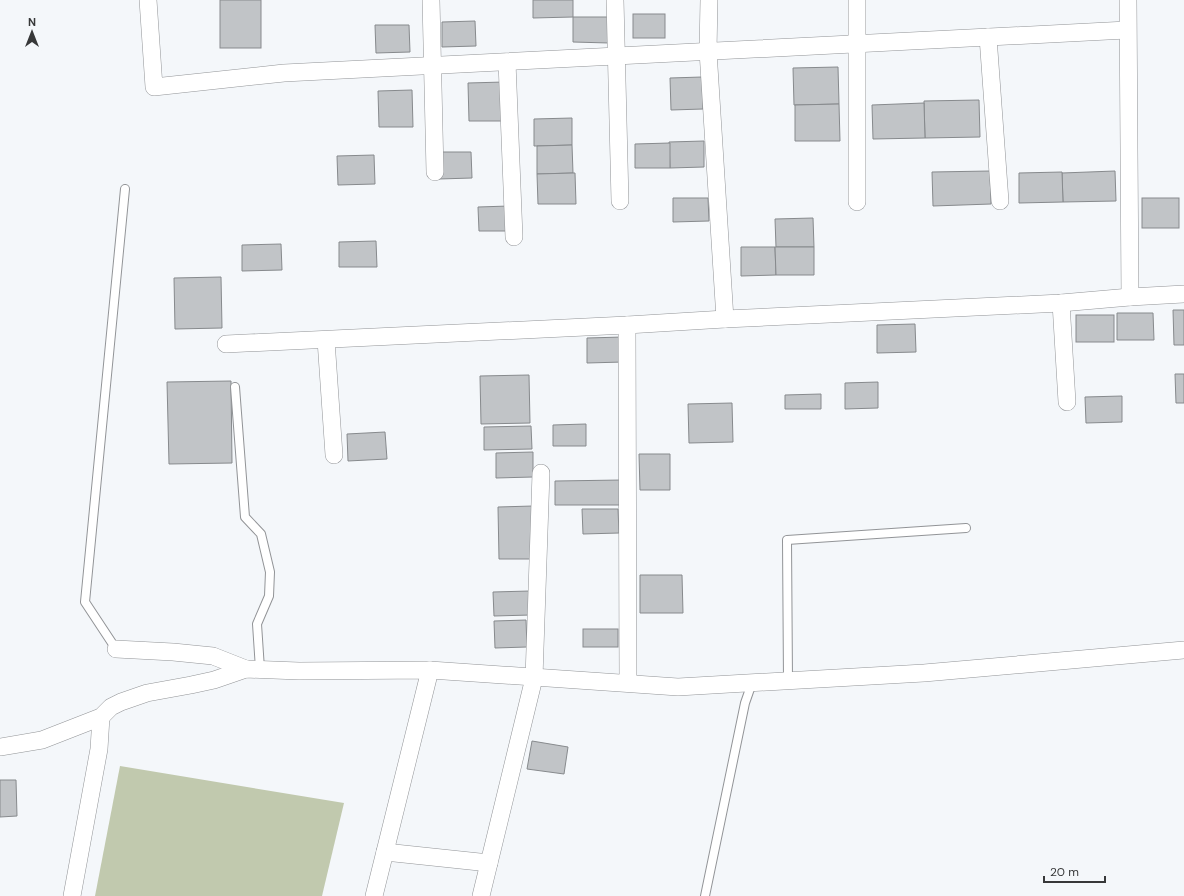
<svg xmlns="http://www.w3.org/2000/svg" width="1184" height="896" font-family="'DM Sans',sans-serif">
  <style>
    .green { fill: #c1c9ae }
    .building { fill: #c1c4c7; stroke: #878a8d }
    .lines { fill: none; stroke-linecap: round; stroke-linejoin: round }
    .service-casing { stroke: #929497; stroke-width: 10 }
    .minor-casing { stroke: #929497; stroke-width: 18 }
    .service { stroke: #fff; stroke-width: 8 }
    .minor { stroke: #fff; stroke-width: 17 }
  </style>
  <rect width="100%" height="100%" fill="#f4f7fa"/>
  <path class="green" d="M120,766L344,803L322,896H95Z"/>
  <g class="building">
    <rect x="220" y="0" width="41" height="48"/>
    <path d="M533,0H573V17L533,18Z"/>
    <rect x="633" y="14" width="32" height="24"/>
    <path d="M573,17H609V43L573,42Z"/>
    <path d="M475,21L476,46L442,47V22Z"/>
    <path d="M375,25H409L410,52L376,53Z"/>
    <path d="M838,67L839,104L794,105L793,68Z"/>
    <path d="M702,77L703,109L671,110L670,78Z"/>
    <path d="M504,82L505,121H469L468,83Z"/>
    <path d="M412,90L413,127H379L378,91Z"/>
    <path d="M979,100L980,137L925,138L924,101Z"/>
    <path d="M924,103L925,138L873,139L872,105Z"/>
    <path d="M839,104L840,141H795V105Z"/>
    <path d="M572,118V145L534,146V119Z"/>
    <path d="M704,141V167L670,168L669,142Z"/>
    <path d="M670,143V168H635V144Z"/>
    <path d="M572,145L573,173L537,174V146Z"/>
    <path d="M438,152H471L472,178L439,179Z"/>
    <path d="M374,155L375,184L338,185L337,156Z"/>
    <path d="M990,171L991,204L933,206L932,172Z"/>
    <path d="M1115,171L1116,201L1063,202L1062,173Z"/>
    <path d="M1062,172L1063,202L1019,203V173Z"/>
    <path d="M573,173H575L576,204H538L537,174Z"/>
    <path d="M673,198H708L709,221L673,222Z"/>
    <rect x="1142" y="198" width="37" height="30"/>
    <path d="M509,206L510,231H479L478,207Z"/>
    <path d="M813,218L814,247H776L775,219Z"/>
    <path d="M376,241L377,267H339V242Z"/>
    <path d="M281,244L282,270L242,271V245Z"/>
    <path d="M741,247H775L776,275L741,276Z"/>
    <path d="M775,247H814V275H776Z"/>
    <path d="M221,277L222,328L175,329L174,278Z"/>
    <path d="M1173,310H1184V345H1174Z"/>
    <path d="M1117,313H1153L1154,340H1117Z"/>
    <rect x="1076" y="315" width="38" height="27"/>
    <path d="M915,324L916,352L877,353V325Z"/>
    <path d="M623,337V362L587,363V338Z"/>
    <path d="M1175,374H1184V403H1176Z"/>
    <path d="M529,375L530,423L481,424L480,376Z"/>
    <path d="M231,381L232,463L169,464L167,382Z"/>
    <path d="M878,382V408L845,409V383Z"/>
    <path d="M821,394V409H785V395Z"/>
    <path d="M1122,396V422L1086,423L1085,397Z"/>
    <path d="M732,403L733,442L689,443L688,404Z"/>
    <path d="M586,424V446H553V425Z"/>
    <path d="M531,426L532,449L484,450V427Z"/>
    <path d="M385,432L387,459L348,461L347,434Z"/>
    <path d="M533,452V477L496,478V453Z"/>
    <path d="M639,454H670V490H640Z"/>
    <path d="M622,480V505H555V481Z"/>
    <path d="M533,506L534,559H499L498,507Z"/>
    <path d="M582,509H618L619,533L583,534Z"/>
    <path d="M640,575H682L683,613H640Z"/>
    <path d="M530,591L531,615L494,616L493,592Z"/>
    <path d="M526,620L527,647L495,648L494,621Z"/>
    <rect x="583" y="629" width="35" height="18"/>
    <path d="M532,741L568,747L564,774L527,769Z"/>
    <path d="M0,780H16L17,816L0,817Z"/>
  </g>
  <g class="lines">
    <g class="service-casing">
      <g id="service">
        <path d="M235,387L245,517L261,534L270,572L269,596L257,624L260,669"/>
        <path d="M116,649L85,602L125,189"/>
        <path d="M788,681L787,540L966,528"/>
        <path d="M705,896L745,703L752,683"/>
      </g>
    </g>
    <g class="minor-casing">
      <g id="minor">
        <path d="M148,0L154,87L284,73L1127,30"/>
        <path d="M431,0L435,172"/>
        <path d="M615,0L620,201"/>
        <path d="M709,0L708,51L725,319"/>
        <path d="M857,0V202"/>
        <path d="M1128,0L1130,297"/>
        <path d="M988,37L1000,201"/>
        <path d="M507,62L514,237"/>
        <path d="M1061,303L1067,402"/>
        <path d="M627,325L628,683"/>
        <path d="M326,340L334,455"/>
        <path d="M226,344L627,325L725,319L1061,303L1130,297L1184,294"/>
        <path d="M116,649L173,652L213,656L246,669"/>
        <path d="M0,747L42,740L101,717L111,707L121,702L147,693L191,685L214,680L246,669L299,671L430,670L678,687L924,673L1184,650"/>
        <path d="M385,852L489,863"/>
        <path d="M72,896L99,749L101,717"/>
        <path d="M374,896L430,670"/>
        <path d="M481,896L534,678L541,473"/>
      </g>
    </g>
    <use href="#service" class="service"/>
    <use href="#minor" class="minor"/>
  </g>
  <g transform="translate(32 32)" stroke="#f4f7fa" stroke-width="3" paint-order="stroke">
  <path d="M0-3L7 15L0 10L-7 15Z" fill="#373839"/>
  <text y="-6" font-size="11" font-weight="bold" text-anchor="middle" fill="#373839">N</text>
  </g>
  <path d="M1044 876v6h61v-6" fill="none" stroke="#373839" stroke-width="2"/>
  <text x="1050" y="876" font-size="12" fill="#373839" stroke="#f4f7fa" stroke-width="3" paint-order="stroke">20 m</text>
</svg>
